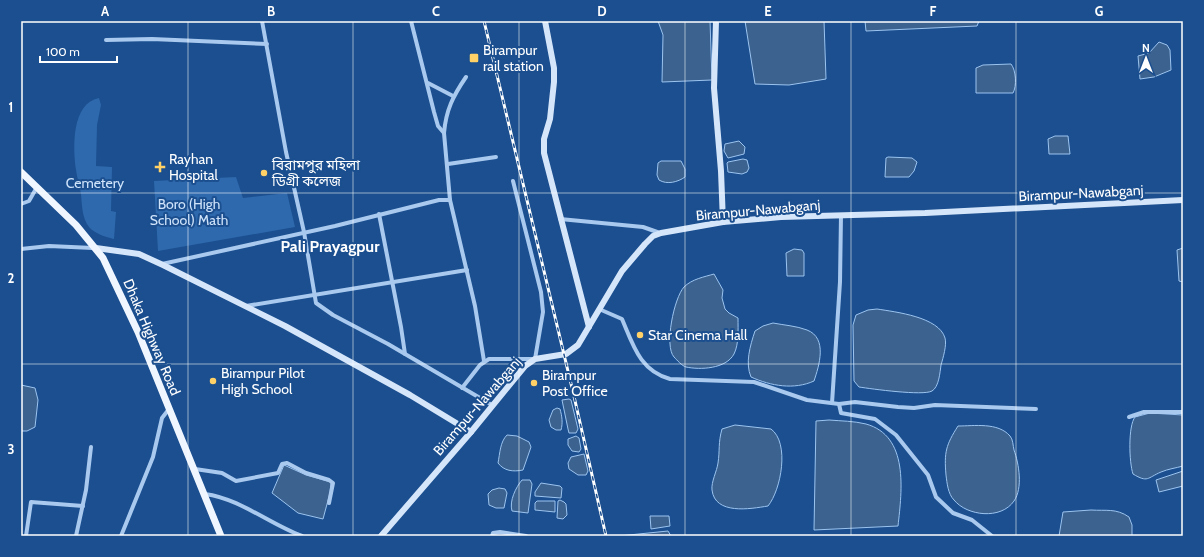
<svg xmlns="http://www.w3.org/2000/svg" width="1204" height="557" font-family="Cabin,'Noto Sans Bengali',sans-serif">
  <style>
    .green { fill: #2e69ad }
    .water { fill: #3c6290; stroke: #9cc4f0 }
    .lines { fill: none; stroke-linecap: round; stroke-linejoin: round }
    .street { stroke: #a9c9ee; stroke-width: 4 }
    .secondary { stroke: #d6e6fa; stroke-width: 6 }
    .primary { stroke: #f0f6ff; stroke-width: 7 }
    .rail-casing { stroke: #fff; stroke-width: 3 }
    .rail { stroke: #1b4f8f; stroke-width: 1.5; stroke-dasharray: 4.5; stroke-linecap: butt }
    .grid { fill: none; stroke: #fff; stroke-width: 1; stroke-opacity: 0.55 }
    .poi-dot { fill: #ffd166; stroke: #1b4f8f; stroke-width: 1.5 }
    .labels { text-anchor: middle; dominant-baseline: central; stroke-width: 4; stroke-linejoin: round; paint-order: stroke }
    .poi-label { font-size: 14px; fill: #fff; stroke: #1b4f8f; text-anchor: start }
    .park-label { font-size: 14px; fill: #cfe3fa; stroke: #1b4f8f }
    .street-label { font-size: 14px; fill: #fff; stroke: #1b4f8f }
    .quarter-label { font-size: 16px; font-weight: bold; fill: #fff; stroke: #1b4f8f }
    .neatline { fill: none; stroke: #fff; stroke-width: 1.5 }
    .grid-label { font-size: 13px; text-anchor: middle; font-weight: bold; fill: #fff }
  </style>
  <rect width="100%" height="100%" fill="#1b4f8f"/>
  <g class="green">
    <path d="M99,98L101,105L97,125L96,166L112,167L111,211L116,212L114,239C106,237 95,234 89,227C82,218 82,206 81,194C80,186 77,178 76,170C73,149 71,103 99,98Z"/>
    <path d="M236,177L243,198L287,193L295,227L158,251L154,181Z"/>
  </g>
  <g class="water">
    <path d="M658,21H710L712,80L662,82L663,35Z"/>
    <path d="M745,21H824L826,79L789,85L755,84Z"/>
    <path d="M865,21H979L977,26L866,31Z"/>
    <path d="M1159,42L1167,45L1170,50L1171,70L1154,77L1140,79L1138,56L1149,53Z"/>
    <path d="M1011,64C1016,70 1017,86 1013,93H976V68L983,65Z"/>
    <path d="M1055,136H1068L1070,154H1049L1048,139Z"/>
    <path d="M739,141L745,147L744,154L728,158L724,151L725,144Z"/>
    <path d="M888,157L912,158L917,162L914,171L909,177H885L886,158Z"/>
    <path d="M743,159L747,160L749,168L747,172L742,174L728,172L727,163L728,162Z"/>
    <path d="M661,161H681L685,169V177C678,182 667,185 659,180L657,175L658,163Z"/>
    <path d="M1183,248V282L1179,281L1177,250Z"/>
    <path d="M794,249L802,250L804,253V276H787L786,253Z"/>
    <path d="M714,274L723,290L722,298L725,309L729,313L738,318C738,330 739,344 734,354C726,369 700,370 686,367C682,366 677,360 674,357C664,346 674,298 684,287C692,279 704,277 714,274Z"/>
    <path d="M877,309C896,312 939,317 945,338C947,345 943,358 941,365C940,372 939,387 932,391C923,396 872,389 859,387L854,381L853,325L856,315L868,310Z"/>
    <path d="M773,323C783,325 797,326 807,330C828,338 819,366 814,381C794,390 771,386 751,377C745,363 750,346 755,331L763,326Z"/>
    <path d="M21,385L35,388L38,400L35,427L27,431H21Z"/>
    <path d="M569,399L571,400L578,429L576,433H569L568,429L562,400Z"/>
    <path d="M557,408L560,409C562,416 563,423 561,430H556L551,427L549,420L553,410Z"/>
    <path d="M1150,413L1183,415V466C1176,468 1168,469 1161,472C1147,478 1148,483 1133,474C1129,462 1128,426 1135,417Z"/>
    <path d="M829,420C841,421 854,421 866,424C909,436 902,490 898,526L814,530L816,421Z"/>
    <path d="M735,425L771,429C790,443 781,490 768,506C750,509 715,515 712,490C711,482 717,471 718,463C720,450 718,443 722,429Z"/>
    <path d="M958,426C974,426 998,422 1010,436C1013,439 1013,446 1014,450C1019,464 1023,488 1014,501C1001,520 967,516 954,500C948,494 947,483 946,475C944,452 946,445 958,426Z"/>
    <path d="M507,435L517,436L529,442L531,447L523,470C513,472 504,471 498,463C500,453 500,442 507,435Z"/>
    <path d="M576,436L579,438L581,449L579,452L572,451L568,445V439Z"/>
    <path d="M584,454L588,471L586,475H578L569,469L568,463L571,457Z"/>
    <path d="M284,465L306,475L331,482L330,493L323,519L298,513L272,493Z"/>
    <path d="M1183,471V486L1159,492L1156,480Z"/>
    <path d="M522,480H530L532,484L528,513L512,511C509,501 516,487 522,480Z"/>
    <path d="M541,483L560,486L562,488L561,498L535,496V492Z"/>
    <path d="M499,488L505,489L507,493L504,508H496L489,505L488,494L492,490Z"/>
    <path d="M560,500L564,502L566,504L567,515L563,519L557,518L558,501Z"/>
    <path d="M537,501H555V512L535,510V503Z"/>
    <path d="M1091,510C1106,511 1116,508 1129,517L1132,525V536H1059L1063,512Z"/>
    <path d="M650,516H669L670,526L651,529Z"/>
    <path d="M668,531L671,536H619Z"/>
  </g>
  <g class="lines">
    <g class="street">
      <path d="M262,21L286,152L304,232L316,303L333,315L388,344L492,405"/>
      <path d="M411,21L434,112L438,126L444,133"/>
      <path d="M106,40L152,39L267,44"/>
      <path d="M466,77C453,96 446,110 444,133L450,200L475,306L484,361"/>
      <path d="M428,83L453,96"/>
      <path d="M448,164L496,157"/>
      <path d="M21,204L29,201L37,187"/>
      <path d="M379,214L401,327L405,354"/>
      <path d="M560,219L643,227L660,233"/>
      <path d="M21,249L49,246L93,248"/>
      <path d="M162,264L335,226L439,200H450"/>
      <path d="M246,306L467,270"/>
      <path d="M599,309L622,319C633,345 640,371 670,379L754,382L807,400L839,404L855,402L898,407L914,408L935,405L1036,409"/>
      <path d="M462,388L480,365L489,359H535L543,312L541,292L513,181"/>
      <path d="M832,403L840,282L841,215"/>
      <path d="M839,404L841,413L875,419L896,435L928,475L936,497L953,513L972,520L992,536"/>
      <path d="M1129,417L1144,412H1183"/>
      <path d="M195,469L222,473L236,481L278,473L282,464L287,463L306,473L329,480L333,483L329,503"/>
      <path d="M205,494C241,499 269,524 302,536"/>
      <path d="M26,536L31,502L83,506"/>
      <path d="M76,536L86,490L91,447"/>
      <path d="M121,536L153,457L162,418L169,409"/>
      <path d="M492,536L493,533L500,532L526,536"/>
    </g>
    <g class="secondary">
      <path d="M545,21L554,68V82L550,119L544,139V153L589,327"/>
      <path d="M716,21L714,88L721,171L723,222"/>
      <path d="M96,248L139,254L163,265L285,326L410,395L471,432"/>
      <path d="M381,536L471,432L525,366L535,359L566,354L578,345L622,271L645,244L653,236L661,233L723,222L781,217L925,213L1183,200"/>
    </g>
    <path class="primary" d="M21,172L76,225L103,258L138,332L221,536"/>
    <g class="rail-casing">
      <path id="rail" d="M484,21L573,392L606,536"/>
    </g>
    <use href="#rail" class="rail"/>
  </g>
  <path class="grid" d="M188,21V536M353,21V536M519,21V536M685,21V536M851,21V536M1016,21V536M21,193H1183M21,364H1183"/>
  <g class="poi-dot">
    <rect x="469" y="53" width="10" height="10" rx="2"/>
    <path d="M158 161h4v4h4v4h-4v4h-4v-4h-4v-4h4z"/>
    <circle cx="264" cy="173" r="4"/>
    <circle cx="640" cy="335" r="4"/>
    <circle cx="213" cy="381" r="4"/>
    <circle cx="534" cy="383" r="4"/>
  </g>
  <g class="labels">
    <g class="poi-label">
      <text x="483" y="50">Birampur<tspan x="483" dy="16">rail station</tspan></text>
      <text x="169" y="159">Rayhan<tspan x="169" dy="16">Hospital</tspan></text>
      <text x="272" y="165">বিরামপুর মহিলা<tspan x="272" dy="16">ডিগ্রী কলেজ</tspan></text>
      <text x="648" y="335">Star Cinema Hall</text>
      <text x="221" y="373">Birampur Pilot<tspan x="221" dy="16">High School</tspan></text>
      <text x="542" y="375">Birampur<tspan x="542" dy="16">Post Office</tspan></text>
    </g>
    <g class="park-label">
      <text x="95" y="183">Cemetery</text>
      <text x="189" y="204">Boro (High<tspan x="189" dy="16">School) Math</tspan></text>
    </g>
    <g class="street-label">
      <text transform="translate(1081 193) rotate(-3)">Birampur-Nawabganj</text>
      <text transform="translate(758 210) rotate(-5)">Birampur-Nawabganj</text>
      <text transform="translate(152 337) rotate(67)">Dhaka Highway Road</text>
      <text transform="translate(477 406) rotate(-49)">Birampur-Nawabganj</text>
    </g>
    <g class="quarter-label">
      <text x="330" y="246">Pali Prayagpur</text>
    </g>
  </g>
  <rect width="1204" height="557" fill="none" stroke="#1b4f8f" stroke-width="44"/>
  <g transform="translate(1146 58)" stroke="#1b4f8f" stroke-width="3" paint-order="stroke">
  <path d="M0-3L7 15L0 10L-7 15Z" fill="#ffffff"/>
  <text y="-6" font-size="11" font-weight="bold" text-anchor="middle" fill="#ffffff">N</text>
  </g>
  <path d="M40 56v6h77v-6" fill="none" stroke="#ffffff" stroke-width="2"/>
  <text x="46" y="56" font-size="12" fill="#ffffff" stroke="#1b4f8f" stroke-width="3" paint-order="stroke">100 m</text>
  <rect x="22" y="22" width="1160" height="513" class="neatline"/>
  <g class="grid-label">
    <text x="105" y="16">A</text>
    <text x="271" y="16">B</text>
    <text x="436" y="16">C</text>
    <text x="602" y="16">D</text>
    <text x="768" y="16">E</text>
    <text x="933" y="16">F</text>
    <text x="1099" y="16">G</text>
    <text x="11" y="112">1</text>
    <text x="11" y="283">2</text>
    <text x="11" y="454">3</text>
  </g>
</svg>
